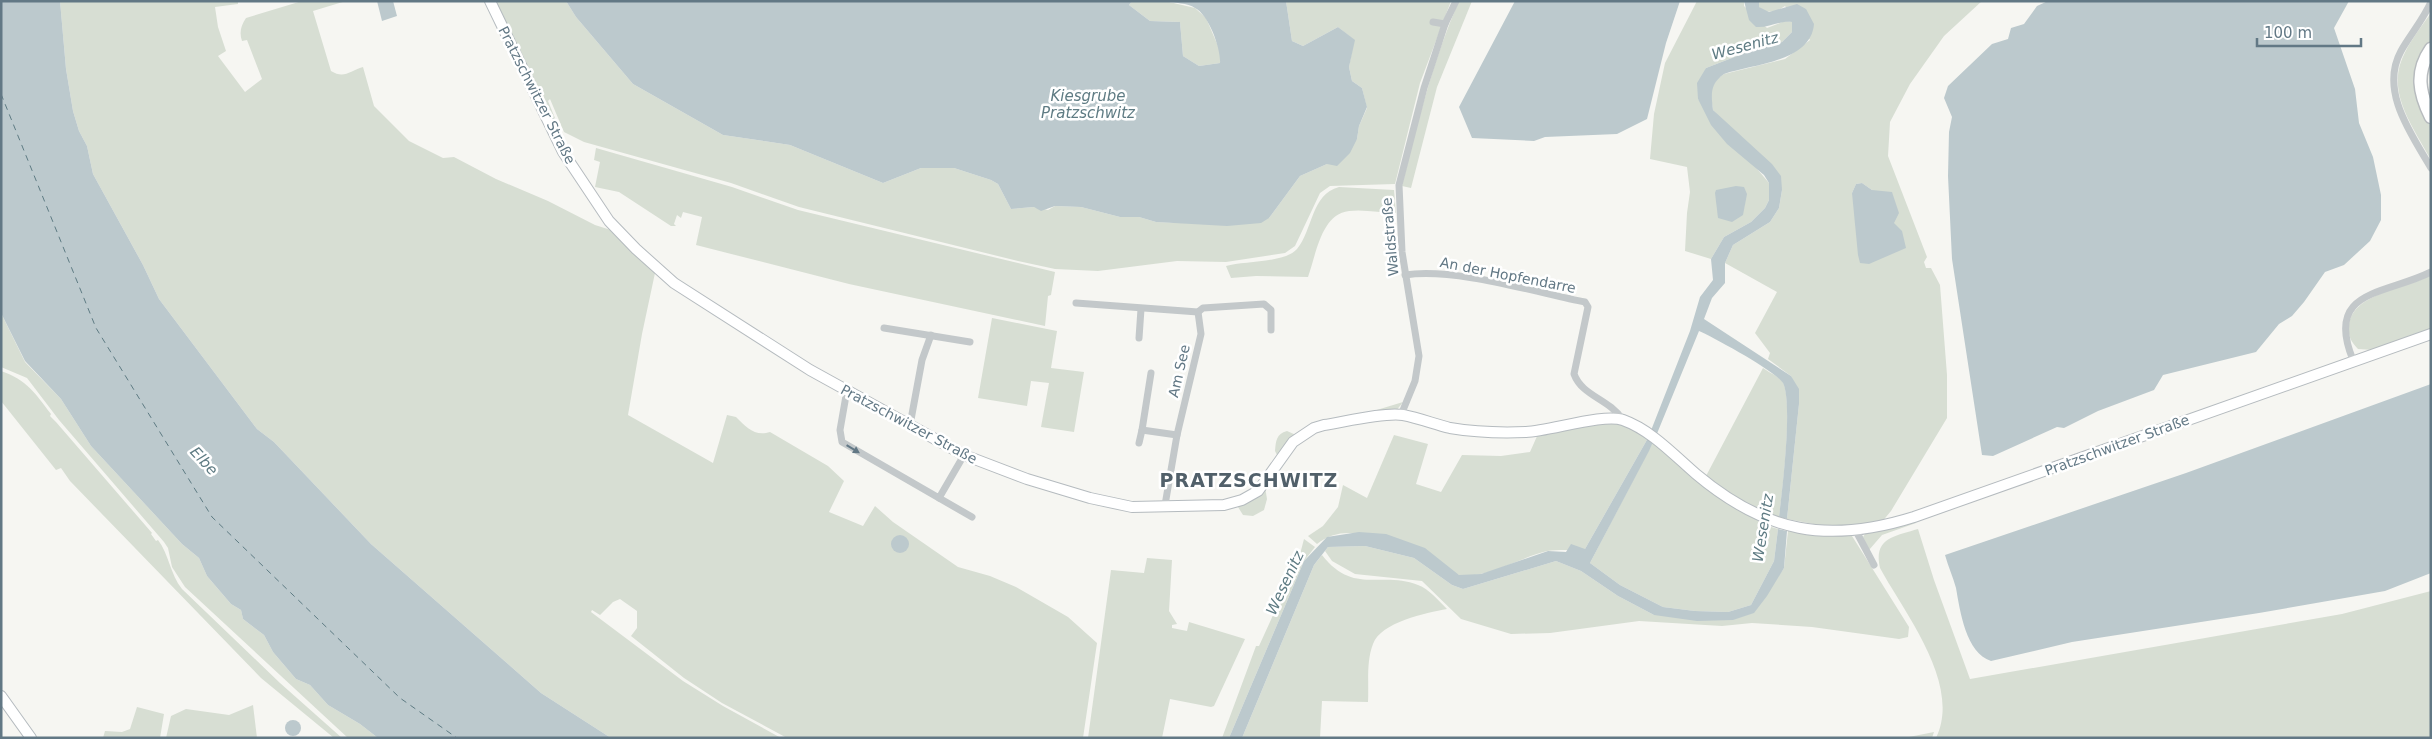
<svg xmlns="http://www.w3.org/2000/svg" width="2432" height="739" font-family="'DejaVu Sans',sans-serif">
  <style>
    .green { fill: #d7ded3; fill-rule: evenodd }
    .water { fill: #bcc9cd }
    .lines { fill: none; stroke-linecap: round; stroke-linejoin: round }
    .ferry { stroke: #5e7b83; stroke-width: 1; stroke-dasharray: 6 5; stroke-linecap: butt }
    .secondary-casing { stroke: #b5bbbf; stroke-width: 12 }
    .highway-casing { stroke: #b7bbbe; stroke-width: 15 }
    .street { stroke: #c3c8ca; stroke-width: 7 }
    .secondary { stroke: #fff; stroke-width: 10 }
    .highway { stroke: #fff; stroke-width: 12 }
    .oneway { fill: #627885 }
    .labels { text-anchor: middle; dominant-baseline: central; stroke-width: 5; stroke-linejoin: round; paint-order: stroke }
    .street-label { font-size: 14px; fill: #627885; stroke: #fff }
    .water-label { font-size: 15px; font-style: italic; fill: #5e7b83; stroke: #fff }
    .district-label { font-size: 19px; font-weight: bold; letter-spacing: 1px; fill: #51606a; stroke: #fff }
  </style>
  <rect width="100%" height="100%" fill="#f6f6f2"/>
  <g class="green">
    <path d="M60,1H238V4L215,7L218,27L226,51L218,56L245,92L262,79L247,40L242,41C239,33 241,25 246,18L302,1H346L313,11L331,71C344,79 350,71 363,67L374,106L409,141L443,158L454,157L496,179L548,201L595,225L614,231L654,268L655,273L642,334L628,415L713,463L727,415L736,417C746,427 755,437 770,432L828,466L844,481L829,512L863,526L875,506L893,522L958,567L990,576L1016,587L1068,617L1097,643L1083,738H787L722,703L684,678L631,636L637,628V611L620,599L613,602L600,615L592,610L591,612L683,681L723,706L781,738H611L541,693L371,544L274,442L257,429L159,299L143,265L93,174L87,146L79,131L73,111L66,69Z"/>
    <path d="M493,1H566L576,17L633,84L723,135L790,145L883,183L921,168H954L991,180L998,184L1011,209L1034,207L1048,210L1055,206L1081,207L1120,217H1139L1156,222L1178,223L1269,218L1300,176L1327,164L1357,139L1359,126L1367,108L1362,88L1352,81L1349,67L1354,40L1338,27L1303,46L1292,41L1286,1H1451L1420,83L1395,184L1330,186L1320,193L1295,246L1285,253L1226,262L1177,261L1098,271L1055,269L1018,261L799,207L731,183L584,142L564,132L550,99L548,101L564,140L562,141Z"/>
    <path d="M1132,1H1165L1195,8L1206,18L1221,53L1220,63L1199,66L1183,56L1180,22L1150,21L1129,5Z"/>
    <path d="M1459,1H1472L1437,87L1411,188L1402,186C1417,124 1433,60 1459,1Z"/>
    <path d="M1697,1H1744V6L1767,28L1785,21L1793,22L1792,32L1782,42L1750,51L1706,68L1698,99L1769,183V200L1765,208L1751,222L1724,237L1711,259L1685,251L1687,213L1690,192L1687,167L1650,159L1654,114L1665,63Z"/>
    <path d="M1759,1H1982L1944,36L1910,84L1890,122L1888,156L1927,257L1924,262L1926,268H1931L1940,285L1947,375V418L1891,511L1881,523L1840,529L1787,519L1799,404L1791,376L1768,359L1770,353L1755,333L1777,292L1725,263L1733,245L1770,222L1779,208L1782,190L1713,110L1710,91L1717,79L1724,74L1785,59L1810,40L1785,6L1777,11L1764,12L1759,7ZM1862,183L1872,190L1894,223L1852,193L1856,184Z"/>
    <path d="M2431,13V44L2419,104L2431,127V160C2415,130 2387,94 2402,59C2409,42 2421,27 2431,13Z"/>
    <path d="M596,148L732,187L798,210L1055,272L1051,295L1048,296L1045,326L849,284L696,245L702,217L683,212L681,218L677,215L674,224L676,226H671L619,192L595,187L600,162L594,160Z"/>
    <path d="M1339,187L1394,190L1396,213C1381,213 1364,209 1349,211C1321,214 1316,255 1308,277L1256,276L1231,278L1226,266C1244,261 1285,263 1297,249C1313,230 1311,194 1339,187Z"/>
    <path d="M2431,275V329L2373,350L2358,349C2351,342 2347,334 2349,324C2355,292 2406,289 2431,275Z"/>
    <path d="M1,313L25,362L61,399L91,446L182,544L199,558L207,576L231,604L241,610L243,619L264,635L273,652L296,679L310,685L328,705L360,724L378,738H348L185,587L172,567L168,548L164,542L59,420L27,378L1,367Z"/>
    <path d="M992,318L1057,331L1051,368L1084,372L1074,432L1041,427L1049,383L1031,381L1027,406L978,398Z"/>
    <path d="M1763,368C1768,372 1778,376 1782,381C1794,396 1782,495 1779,517C1752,510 1728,494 1706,476Z"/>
    <path d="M1,371C27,380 35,393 51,414L50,416L56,422L152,533L151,534L156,541L158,540C169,554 170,574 182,589L280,683L342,738H334L261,678L70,481L61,468L56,470L1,401Z"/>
    <path d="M1403,402L1396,411L1357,416Z"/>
    <path d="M1603,422L1626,425L1648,438L1585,549C1572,551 1558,549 1547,551C1521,557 1484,580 1459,575C1415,565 1360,510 1317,544L1308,536L1323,526L1338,507L1343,485L1367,498L1394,435L1428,444L1416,484L1441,492L1462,455L1501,456L1530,452L1538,434Z"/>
    <path d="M1287,431L1296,435L1277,455L1275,451C1276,441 1276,434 1287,431Z"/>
    <path d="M1653,442L1768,523V526L1778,529L1774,561L1751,605L1728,612L1695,611L1663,607L1620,585L1590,563Z"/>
    <path d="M1265,487L1267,499L1264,510L1253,516L1243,515L1238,507Z"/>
    <path d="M1915,519L1916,523L1882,535L1869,550L1863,537L1865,534Z"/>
    <path d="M1918,529L1934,580L1970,679L2342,614L2431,591V738H1936C1962,684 1905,614 1880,568C1873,538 1895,536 1918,529Z"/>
    <path d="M1788,531L1829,536H1852L1909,627L1908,637L1899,639L1812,627L1752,623L1722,626L1639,621L1550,633L1511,634L1461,619L1422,581L1355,574L1332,561L1325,551L1328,547L1365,546L1414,558L1452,585L1463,589L1556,561L1581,571L1618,596L1654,615L1754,612L1784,568Z"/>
    <path d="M1304,539L1315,547L1304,561L1229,738H1222L1256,646H1259L1299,558Z"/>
    <path d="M1322,555C1354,596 1382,570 1418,585C1429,589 1439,601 1447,609C1426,613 1381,622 1373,644C1366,662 1369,684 1368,702L1322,701L1320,738H1242L1314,565Z"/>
    <path d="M1147,558L1172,560L1169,611L1177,624L1172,625V628L1187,631L1189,622L1245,639L1214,706L1211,707L1170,699L1162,738H1088L1111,570L1144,573Z"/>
    <path d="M253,705L257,738H166L171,716L186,709L229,715Z"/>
    <path d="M137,707L164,714L160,738H103L105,731L122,732L130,729Z"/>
    <path d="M1934,732L1932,738H1904Z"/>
  </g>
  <g class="water">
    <path d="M1,1H60L66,69L73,111L79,131L87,146L93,174L143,265L159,299L257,429L274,442L371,544L541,693L611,738H378L360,724L328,705L310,685L296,679L273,652L264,635L243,619L241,610L231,604L207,576L199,558L182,544L91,446L61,399L25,361L1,313Z"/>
    <path d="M377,1H393L397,16L382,21Z"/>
    <path d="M566,1H1132L1129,5L1150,21L1180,22L1183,56L1199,66L1220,63C1221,49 1209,15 1195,8C1188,3 1174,3 1165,1H1286L1292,41L1303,46L1338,27L1355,40L1349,67L1352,81L1362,88L1367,107L1359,126L1357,139L1350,153L1337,166L1327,164L1300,176L1269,218L1261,223L1227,226L1156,222L1139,217H1120L1081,207L1055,206L1041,211L1034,207L1011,209L998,184L991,180L954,168H921L883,183L790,145L723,135L633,84L576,17Z"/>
    <path d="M1515,1H1680L1666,43L1647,119L1617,134L1545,137L1534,141L1472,138L1459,107Z"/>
    <path d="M1744,1H1759V7L1769,12L1797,4L1806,9L1814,24C1811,62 1753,64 1724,74C1710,84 1711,94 1713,110L1772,164L1781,176L1782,190L1779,208L1770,222L1733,245L1725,263V283L1712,298L1704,319L1791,376L1799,389V404L1787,519L1779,517C1782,492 1793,403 1783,383C1777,372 1713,337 1699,331L1656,436L1650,433L1690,331L1700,297L1713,280L1711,259L1724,237L1751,222L1765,208L1769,200V183L1764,175L1727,144L1711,125L1698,99L1697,83L1706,68L1750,51L1782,42L1792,32V22C1780,20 1769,28 1756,27L1749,20Z"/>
    <path d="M2048,1H2349L2334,28L2355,89L2359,123L2373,157L2381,195V220L2370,241L2344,265L2325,272L2304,302L2292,316L2279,324L2256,352L2163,375L2154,390L2098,411L2064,428L2057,427L1993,456L1982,455L1952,259L1948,176L1949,132L1952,117L1944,98L1948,86L1992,44L2008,39L2011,28L2024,24L2037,6Z"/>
    <path d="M1862,183L1872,190L1892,192L1899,213L1894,223L1902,231L1906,248L1869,264L1860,263L1858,255L1852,193L1856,184Z"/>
    <path d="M1736,186L1744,187L1747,194L1743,215L1732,222L1718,218L1715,193L1716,190Z"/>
    <path d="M2431,384V573L2385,591L2259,613L2072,642L1991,661C1966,653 1960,611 1956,588C1953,577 1948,566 1945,555L2186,473Z"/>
    <path d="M1648,438L1653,442L1649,451L1590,563L1620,585L1663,607L1695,611L1728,612L1751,605L1774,561L1778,529L1787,531L1784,568L1767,596L1754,613L1733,620L1697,621L1654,615L1618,596L1581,571L1556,561L1463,589L1452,585L1414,558L1365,546L1328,547L1314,565L1242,738H1229L1304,561L1327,537L1359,532L1386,534L1425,548L1459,575L1481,574L1548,551L1566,552L1571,544L1585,549Z"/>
    <circle cx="900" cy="544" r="9"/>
    <circle cx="293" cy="728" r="8"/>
  </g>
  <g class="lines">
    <path class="ferry" d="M1,94L96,328L212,517L400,698L457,738"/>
    <g class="secondary-casing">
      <g id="secondary">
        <path d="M490,1L563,152L609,221L636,249L674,283L810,370L964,455L1027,479L1090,498L1132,507L1224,505L1242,500L1258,491L1293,442L1314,428L1324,425C1344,422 1384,412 1403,415C1419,418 1434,424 1450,428C1474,432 1502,433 1526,432C1550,431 1604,413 1623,420C1651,430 1674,455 1696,474C1766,533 1828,544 1914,517L2431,334"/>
        <path d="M1,696L31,738"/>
      </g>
    </g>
    <g class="highway-casing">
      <path id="highway" d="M2431,49C2415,72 2419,93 2431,117"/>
    </g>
    <g class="street">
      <path d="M2431,2C2423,20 2410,35 2401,51C2379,91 2412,135 2431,168"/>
      <path d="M1433,22L1445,24"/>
      <path d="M1405,275C1453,267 1535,292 1585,302L1588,307L1574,374C1582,396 1609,399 1622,419"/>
      <path d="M1076,303L1198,312L1203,308L1264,304L1271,310V330"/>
      <path d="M884,328L970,342"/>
      <path d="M1139,338L1141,309"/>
      <path d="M2353,360C2324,289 2385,295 2431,272"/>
      <path d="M847,390L840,430L842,442L939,498L964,455"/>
      <path d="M1401,415L1415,381L1419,356L1402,252L1399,185L1424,88L1445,24L1456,1"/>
      <path d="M910,425L922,360L931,335"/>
      <path d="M1142,430L1151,373"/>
      <path d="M1139,443L1142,430L1177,435"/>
      <path d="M939,498L972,517"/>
      <path d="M1165,505L1177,435L1201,334L1198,312"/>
      <path d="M1856,531L1874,565"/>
    </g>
    <use href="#secondary" class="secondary"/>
    <use href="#highway" class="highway"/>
  </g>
  <defs><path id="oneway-solid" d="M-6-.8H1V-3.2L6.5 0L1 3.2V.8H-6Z" transform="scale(1.25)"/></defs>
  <use class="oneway" href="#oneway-solid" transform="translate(853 449) rotate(31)"/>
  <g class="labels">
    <g class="street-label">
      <text transform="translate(537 95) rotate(63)">Pratzschwitzer Straße</text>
      <text transform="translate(1390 237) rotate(-95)">Waldstraße</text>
      <text transform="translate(1508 275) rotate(11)">An der Hopfendarre</text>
      <text transform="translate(1179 371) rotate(-77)">Am See</text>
      <text transform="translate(909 424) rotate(28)">Pratzschwitzer Straße</text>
      <text transform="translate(2117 445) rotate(-20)">Pratzschwitzer Straße</text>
    </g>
    <g class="water-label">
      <text transform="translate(1745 46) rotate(-15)">Wesenitz</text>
      <text x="1088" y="96">Kiesgrube<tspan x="1088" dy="17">Pratzschwitz</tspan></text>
      <text transform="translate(204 461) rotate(47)">Elbe</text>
      <text transform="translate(1763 528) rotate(-81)">Wesenitz</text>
      <text transform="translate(1285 583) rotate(-65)">Wesenitz</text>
    </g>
    <g class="district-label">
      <text x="1249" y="480">PRATZSCHWITZ</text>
    </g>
  </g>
  <rect width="2432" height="739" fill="none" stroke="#627885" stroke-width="5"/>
  <path d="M2257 38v8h104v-8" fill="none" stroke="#627885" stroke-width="2.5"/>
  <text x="2264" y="38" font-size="15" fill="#627885" stroke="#ffffff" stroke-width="4" paint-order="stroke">100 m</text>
</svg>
